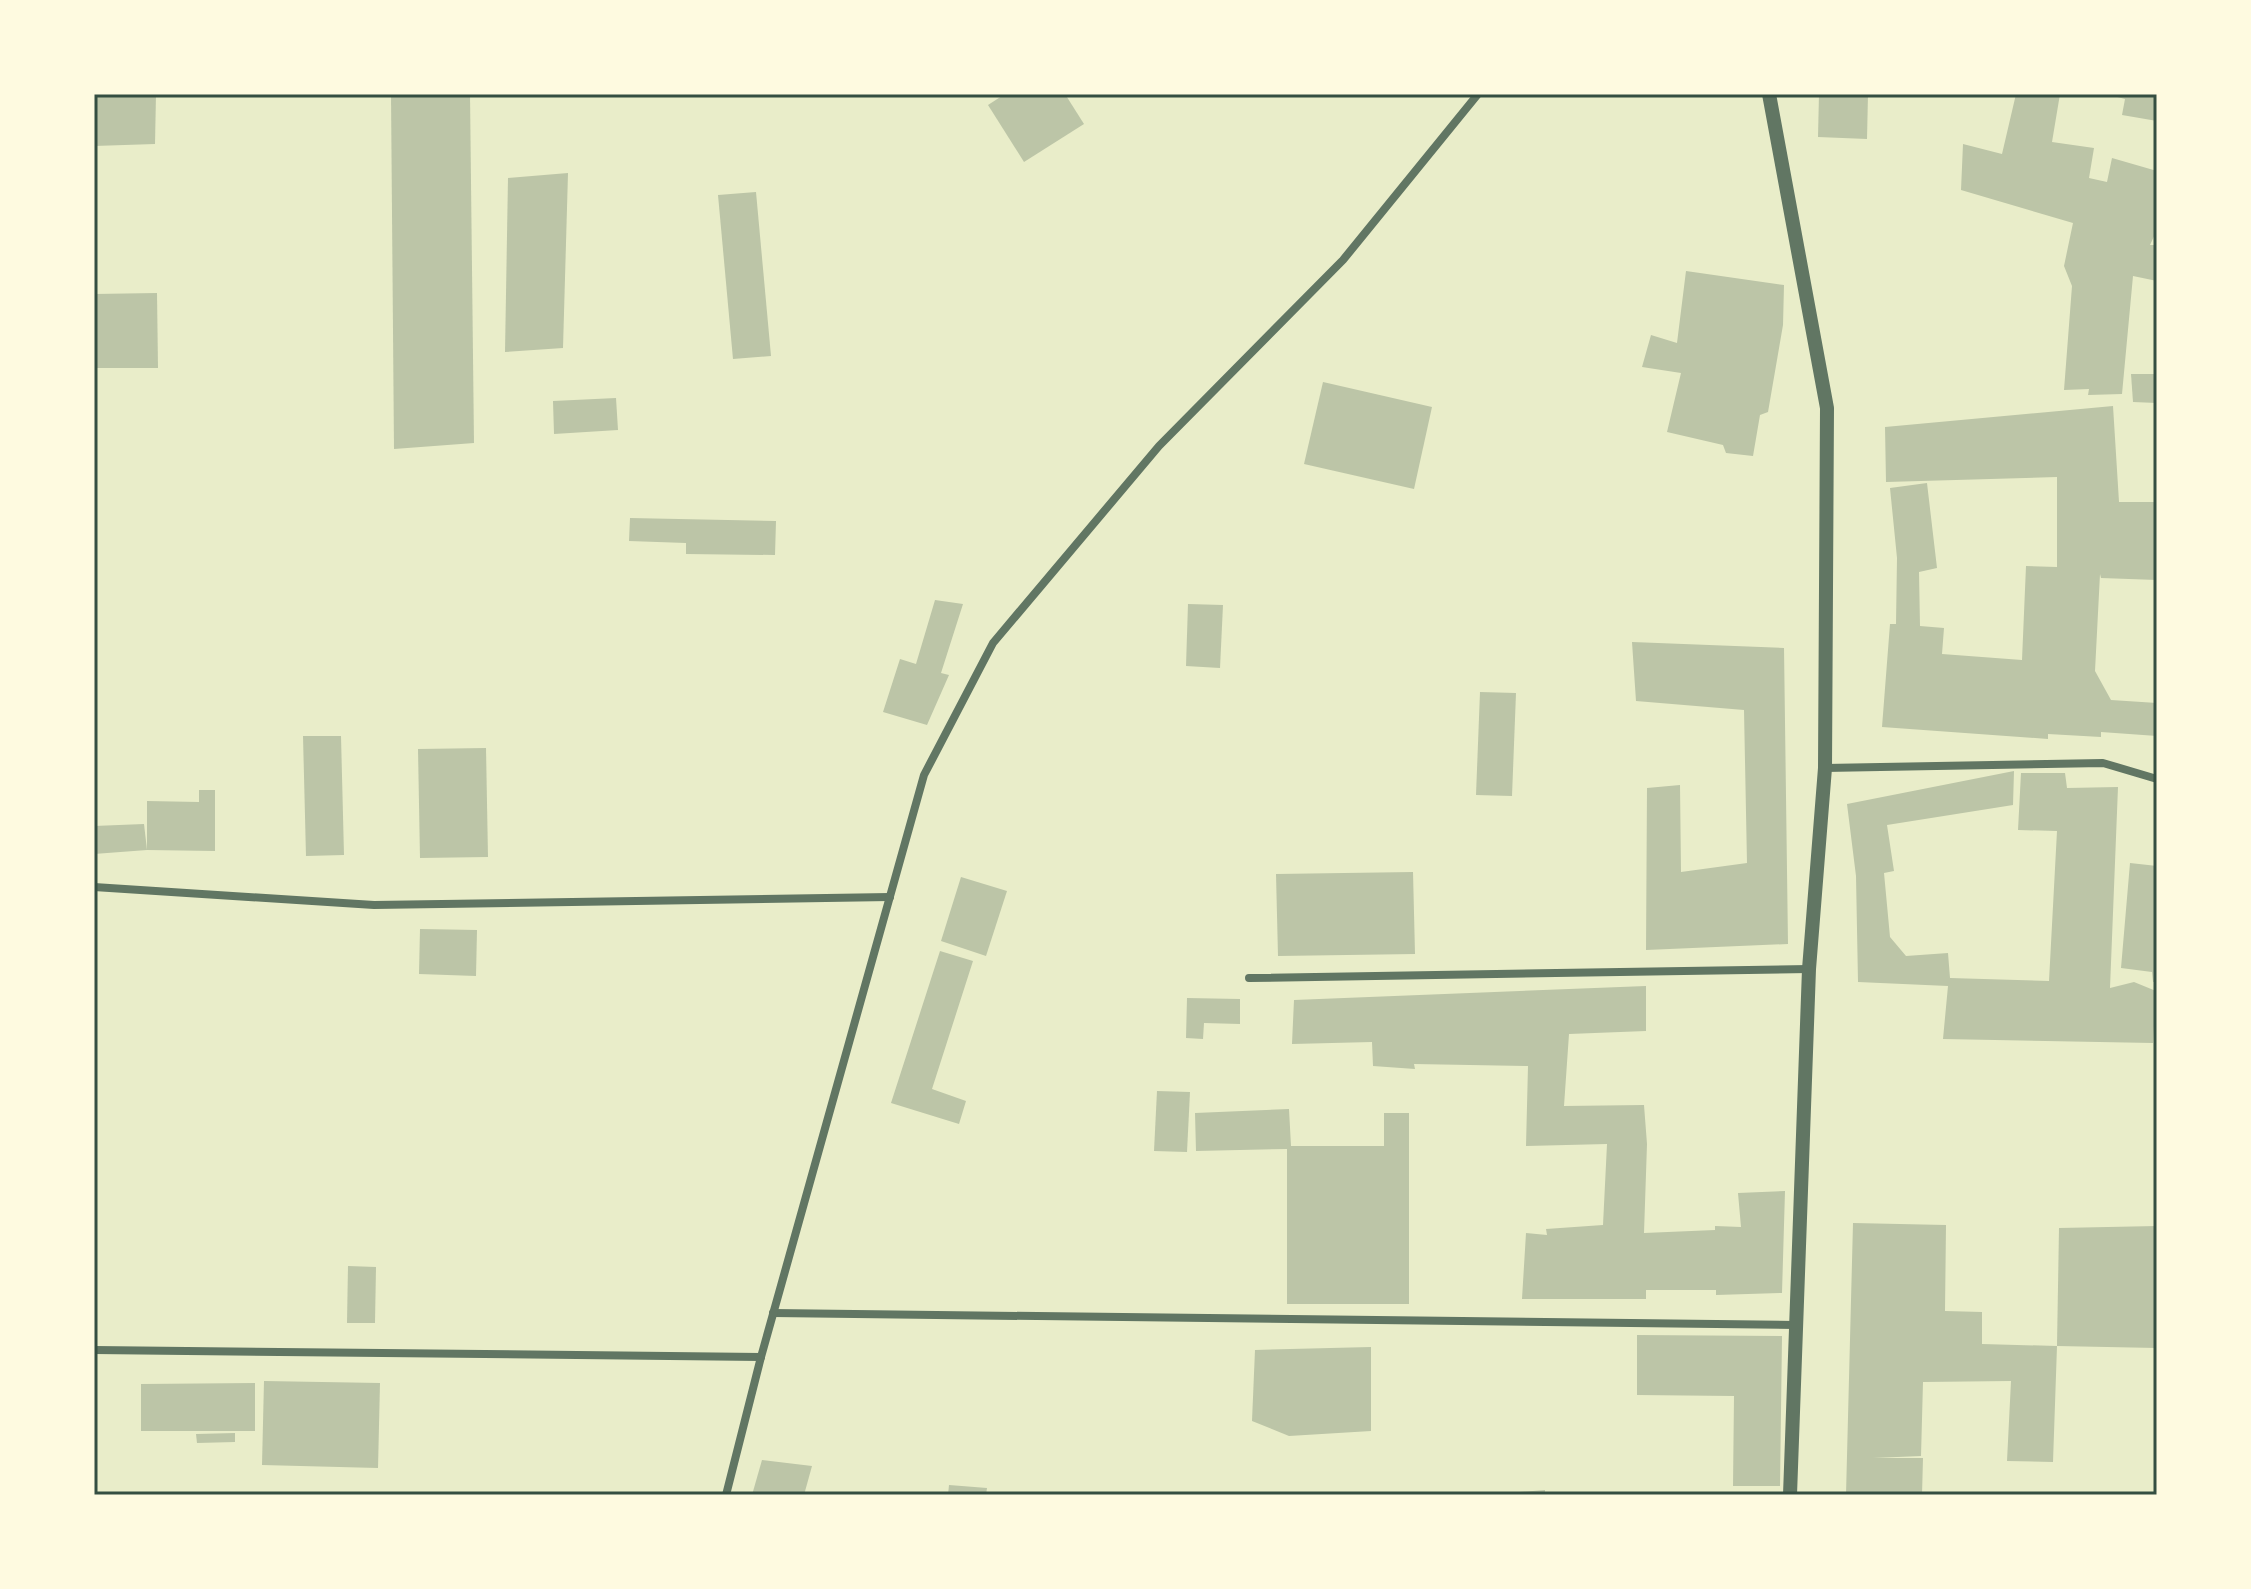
<svg xmlns="http://www.w3.org/2000/svg" width="2251" height="1589" font-family="Poppins,sans-serif">
  <style>
    .building { fill: #bcc5a7 }
    .lines { fill: none; stroke-linecap: round; stroke-linejoin: round }
    .minor { stroke: #617663; stroke-width: 8 }
    .tertiary { stroke: #617663; stroke-width: 14 }
    .neatline { fill: none; stroke: #344e41; stroke-width: 3 }
  </style>
  <rect width="100%" height="100%" fill="#e9edc9"/>
  <g class="building">
    <path d="M94,94H156L155,144L94,146Z"/>
    <path d="M391,94H470L474,443L394,449Z"/>
    <path d="M1005,94H1065L1084,124L1024,162L988,105Z"/>
    <path d="M1819,94H1868L1867,139L1818,137Z"/>
    <path d="M2016,94H2060L2052,142L2094,148L2089,178L2107,182L2112,158L2157,171V230L2150,245H2157V281L2133,276L2122,394L2088,395L2089,389L2064,390L2072,286L2064,266L2073,223L1961,190L1963,144L2002,154Z"/>
    <path d="M2106,94H2157V121L2122,115L2125,99Z"/>
    <path d="M568,173L563,348L505,352L508,178Z"/>
    <path d="M756,192L771,356L733,359L718,195Z"/>
    <path d="M1686,271L1784,285L1783,325L1768,412L1760,415L1753,456L1726,453L1723,445L1667,432L1681,373L1642,367L1651,335L1677,343Z"/>
    <path d="M157,293L158,368H95L94,294Z"/>
    <path d="M2131,374H2157V403L2133,402Z"/>
    <path d="M1323,382L1432,407L1414,489L1304,464Z"/>
    <path d="M616,398L618,430L554,434L553,401Z"/>
    <path d="M2113,406L2119,502H2157V580L2101,578L2100,574L2095,671L2111,700L2157,703V736L2101,732V737L2048,734V739L1882,727L1890,624H1896L1897,558L1890,488L1927,483L1937,568L1919,572L1920,626L1944,628L1942,654L2022,660L2026,566L2057,567V477L1886,482L1885,427Z"/>
    <path d="M630,518L776,521L775,555L686,554V543L629,541Z"/>
    <path d="M935,600L963,604L941,673L949,675L927,725L883,712L900,659L916,664Z"/>
    <path d="M1188,604L1223,605L1220,668L1186,666Z"/>
    <path d="M1632,642L1784,648L1788,944L1646,950L1647,788L1680,785L1681,872L1747,863L1744,710L1636,701Z"/>
    <path d="M1480,692L1516,693L1512,796L1476,795Z"/>
    <path d="M303,736H341L344,855L306,856Z"/>
    <path d="M486,748L488,857L420,858L418,749Z"/>
    <path d="M2014,771L2013,805L1887,825L1894,871L1884,873L1890,937L1906,956L1948,953L1950,978L2049,981L2057,831L2018,830L2021,773H2065L2067,788L2118,787L2110,988L2134,982L2156,991L2153,1043L1943,1039L1948,986L1858,982L1856,876L1847,804Z"/>
    <path d="M199,790H215V851L147,850V801L199,802Z"/>
    <path d="M144,824L147,850L94,854V826Z"/>
    <path d="M2130,863L2157,866V982H2153L2152,972L2121,968Z"/>
    <path d="M1413,872L1415,954L1278,956L1276,874Z"/>
    <path d="M961,877L1007,891L986,956L941,941Z"/>
    <path d="M420,929L477,930L476,976L419,974Z"/>
    <path d="M940,951L973,961L932,1089L966,1101L959,1124L891,1103Z"/>
    <path d="M1646,986V1031L1569,1034L1564,1106L1644,1105L1647,1144L1644,1233L1715,1230V1226L1741,1227L1738,1193L1785,1191L1782,1293L1716,1295V1290H1646V1299H1522L1526,1233L1547,1235L1546,1229L1603,1225L1607,1144L1526,1146L1528,1066L1414,1064L1415,1069L1373,1066L1372,1042L1292,1044L1294,1000Z"/>
    <path d="M1187,998L1240,999V1024L1204,1023L1203,1039L1186,1038Z"/>
    <path d="M1157,1091L1190,1092L1187,1152L1154,1151Z"/>
    <path d="M1289,1109L1291,1146H1384V1113H1409V1304H1287V1149L1196,1151L1195,1113Z"/>
    <path d="M1853,1223L1946,1225L1945,1311L1982,1312V1344L2057,1346L2053,1462L2007,1461L2011,1381L1923,1382L1921,1456L1873,1458H1923L1922,1495H1846Z"/>
    <path d="M2157,1226V1348L2057,1346L2059,1228Z"/>
    <path d="M348,1266L376,1267L375,1323H347Z"/>
    <path d="M1637,1335L1782,1336L1780,1486H1733L1734,1396L1637,1395Z"/>
    <path d="M1371,1347V1431L1289,1436L1252,1421L1255,1350Z"/>
    <path d="M264,1381L380,1383L378,1468L262,1465Z"/>
    <path d="M255,1383V1431H141V1384Z"/>
    <path d="M235,1433V1442L197,1443L196,1434Z"/>
    <path d="M762,1460L812,1466L804,1495H752Z"/>
    <path d="M949,1485L987,1488L986,1495H948Z"/>
    <path d="M1545,1490V1495H1508V1493Z"/>
  </g>
  <g class="lines">
    <g class="minor">
      <path d="M1825,768L2103,763L2157,779"/>
      <path d="M94,887L374,905L890,897"/>
      <path d="M1249,978L1809,969"/>
      <path d="M773,1313L1795,1325"/>
      <path d="M94,1350L761,1357"/>
      <path d="M726,1495L761,1357L924,775L993,643L1159,446L1343,260L1478,94"/>
    </g>
    <path class="tertiary" d="M1769,94L1827,408L1825,768L1809,969L1790,1495"/>
  </g>
  <rect width="2251" height="1589" fill="none" stroke="#fefae0" stroke-width="192"/>
  <rect x="96" y="96" width="2059" height="1397" class="neatline"/>
</svg>
